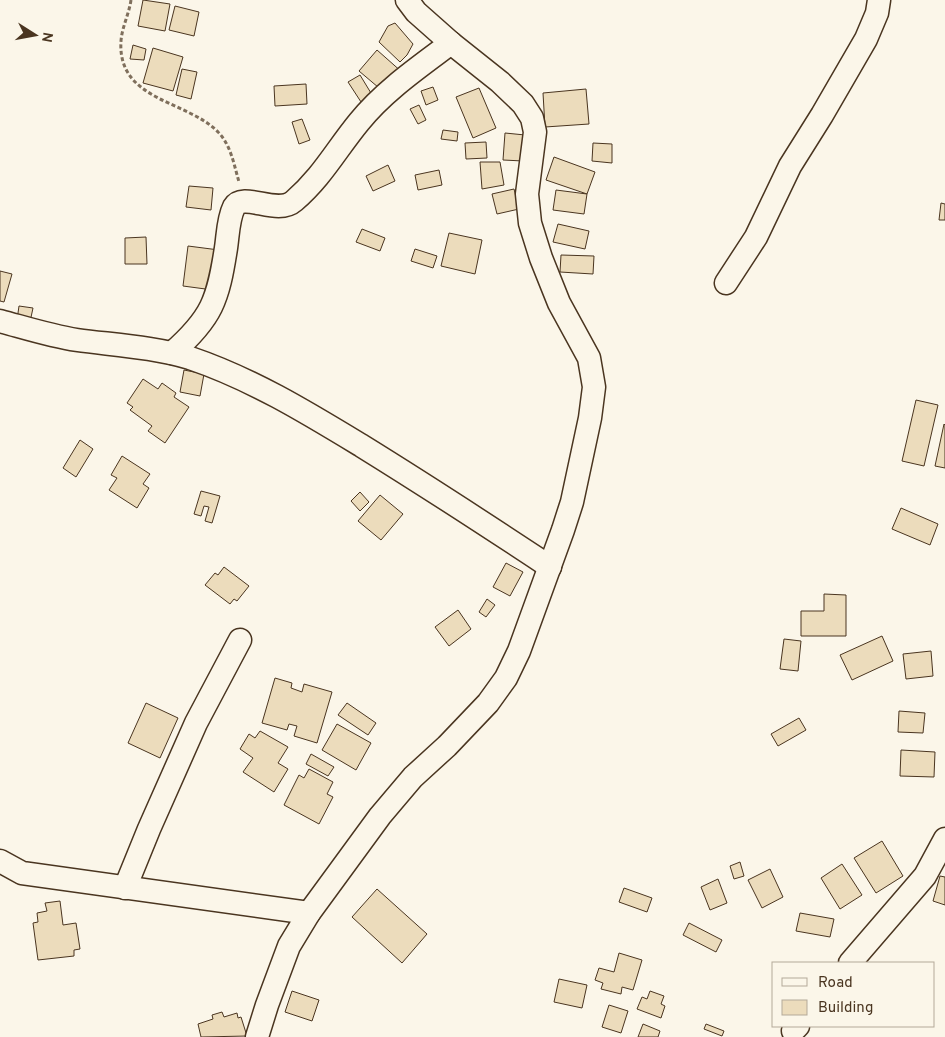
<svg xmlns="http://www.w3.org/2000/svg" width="945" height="1037" font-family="Overpass,sans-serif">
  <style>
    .building { fill: #ecdcbc; stroke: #4a3520 }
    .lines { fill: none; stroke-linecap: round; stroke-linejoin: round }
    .minor-casing { stroke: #4a3520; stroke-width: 25 }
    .path { stroke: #7f6f5c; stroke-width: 3; stroke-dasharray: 4 2.5; stroke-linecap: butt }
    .minor { stroke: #fbf6e9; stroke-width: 22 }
  </style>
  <rect width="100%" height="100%" fill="#fbf6e9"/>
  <g class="building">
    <path d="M143,0L170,4L165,31L138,26Z"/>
    <path d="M175,6L199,12L194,36L169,30Z"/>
    <path d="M395,23L413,44L407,55L400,62L379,42L388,26Z"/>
    <path d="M133,45L146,49L144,60L130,59Z"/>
    <path d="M153,48L183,57L173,91L143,83Z"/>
    <path d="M377,50L403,73L385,93L359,71Z"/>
    <path d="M182,69L197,72L191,99L176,95Z"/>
    <path d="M360,75L374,98L363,105L348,82Z"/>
    <path d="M306,84L307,104L275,106L274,86Z"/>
    <path d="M433,87L438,100L426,105L421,91Z"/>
    <path d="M479,88L496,128L473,138L456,97Z"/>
    <path d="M586,89L589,124L545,127L543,93Z"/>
    <path d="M419,105L426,120L418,124L410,109Z"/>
    <path d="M302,119L310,140L299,144L292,122Z"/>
    <path d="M443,130L458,132L457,141L441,139Z"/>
    <path d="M505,133L525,135L523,161L503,160Z"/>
    <path d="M486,142L487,158L466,159L465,143Z"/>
    <path d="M593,143L612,144V163L592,161Z"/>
    <path d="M554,157L595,172L587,194L546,180Z"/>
    <path d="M480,162H500L504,185L482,189Z"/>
    <path d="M388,165L395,181L373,191L366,176Z"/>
    <path d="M439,170L442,185L418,190L415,175Z"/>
    <path d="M189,186L213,188L211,210L186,207Z"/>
    <path d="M514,189L519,209L497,214L492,194Z"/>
    <path d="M556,190L587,194L584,214L553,210Z"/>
    <path d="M941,203L945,204V220H939Z"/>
    <path d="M558,224L589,231L585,249L553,242Z"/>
    <path d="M362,229L385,238L380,251L356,242Z"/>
    <path d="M449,233L482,240L475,274L441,266Z"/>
    <path d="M146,237L147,264H125V238Z"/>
    <path d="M188,246L219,250L213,290L183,286Z"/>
    <path d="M415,249L437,256L433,268L411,261Z"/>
    <path d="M561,255L594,256L593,274L560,272Z"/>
    <path d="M0,271L12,274L4,302L0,301Z"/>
    <path d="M19,306L33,308L30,322L17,320Z"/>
    <path d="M184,370L204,374L200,396L180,392Z"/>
    <path d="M143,379L158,389L162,383L176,393L174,397L189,407L165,443L148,431L152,426L130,410L133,407L127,403Z"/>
    <path d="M916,400L938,405L924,466L902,461Z"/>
    <path d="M944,424L945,425V468L935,466Z"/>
    <path d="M80,440L93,449L76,477L63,468Z"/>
    <path d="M122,456L150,474L143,484L149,488L137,508L109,490L117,478L111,475Z"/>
    <path d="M201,491L220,496L212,523L205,521L209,507L204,506L201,516L194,514Z"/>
    <path d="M360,492L369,502L360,511L351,501Z"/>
    <path d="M380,495L403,514L381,540L358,521Z"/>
    <path d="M901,508L938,524L930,545L892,529Z"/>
    <path d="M506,563L523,572L510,596L493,587Z"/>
    <path d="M224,567L249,586L237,601L234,599L230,604L205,585L215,573L218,575Z"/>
    <path d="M824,594L846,595V636H801V611H824Z"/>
    <path d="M487,599L495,605L486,617L479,612Z"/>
    <path d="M458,610L471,629L449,646L435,627Z"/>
    <path d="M882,636L893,661L852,680L840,655Z"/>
    <path d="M784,639L801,641L798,671L780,669Z"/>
    <path d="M931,651L933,676L906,679L903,654Z"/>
    <path d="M275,678L292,683L291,688L302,692L304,684L332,692L317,743L294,736L297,726L289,724L287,730L262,723Z"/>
    <path d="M146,703L178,718L160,758L128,743Z"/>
    <path d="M347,703L376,723L368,735L338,715Z"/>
    <path d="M899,711L925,713L923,733L898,732Z"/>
    <path d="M799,718L806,730L778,746L771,734Z"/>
    <path d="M337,724L371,743L356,770L322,750Z"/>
    <path d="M260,731L288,747L278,763L288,769L274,792L243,772L253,758L240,749L249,734L255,738Z"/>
    <path d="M901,750L935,752L934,777L900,776Z"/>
    <path d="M311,754L334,767L328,776L306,764Z"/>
    <path d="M309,769L333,782L327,794L333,797L319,824L284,805L299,775L304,778Z"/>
    <path d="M882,841L903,876L876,893L854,858Z"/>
    <path d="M740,862L744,876L734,879L730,866Z"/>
    <path d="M842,864L862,895L840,909L821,878Z"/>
    <path d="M770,869L783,897L762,908L748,880Z"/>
    <path d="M940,876L945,877V905L933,901Z"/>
    <path d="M718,879L727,903L710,910L701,887Z"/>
    <path d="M624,888L652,898L647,912L619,902Z"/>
    <path d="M377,889L427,934L402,963L352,917Z"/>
    <path d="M60,901L63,925L76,923L80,949L74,950V956L38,960L33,923L38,922L37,913L47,911L45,903Z"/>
    <path d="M800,913L834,919L830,937L796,931Z"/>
    <path d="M689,923L722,940L716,952L683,935Z"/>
    <path d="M619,953L642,960L633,990L622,987L621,994L601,989L603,983L595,980L599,968L614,972Z"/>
    <path d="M559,979L587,985L582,1008L554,1002Z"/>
    <path d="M292,991L319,1000L312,1021L285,1012Z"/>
    <path d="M650,991L664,996L661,1004L665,1006L661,1018L637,1009L642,997L647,999Z"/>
    <path d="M609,1005L628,1011L621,1033L602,1027Z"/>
    <path d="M222,1012L224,1017L237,1013L238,1018L241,1017L247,1036L201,1037L198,1024L213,1019L212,1015Z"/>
    <path d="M643,1024L660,1031L658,1037H638Z"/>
    <path d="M706,1024L724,1031L722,1036L704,1029Z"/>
  </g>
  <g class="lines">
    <g class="minor-casing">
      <g id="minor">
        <path d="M726,283L756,237L790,166L822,115L866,39L877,13L879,0"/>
        <path d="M0,321C26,328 51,336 77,340C114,345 154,347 190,358C252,379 306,412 362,446C425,485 488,526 550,567"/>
        <path d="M172,353C212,318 218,300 226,248C228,235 228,219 234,207C243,191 277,216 294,201C322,177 336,150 359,122C384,91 419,67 451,43"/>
        <path d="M0,861L22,873L309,913"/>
        <path d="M125,888L149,829L196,723L240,640"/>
        <path d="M850,963L925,876L945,839"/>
        <path d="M793,1031L798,1026"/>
        <path d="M257,1037L267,1005L289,946L309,913L380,816L413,777L447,746L488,703L506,678L519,651L563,530L572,502L590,418L594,387L589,358L559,303L541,258L530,223L527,194L535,132L532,118L523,104L500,82L451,43L416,12L407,0"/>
      </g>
    </g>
    <path class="path" d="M131,0C129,14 122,27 121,41C117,101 187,100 218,132C231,145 234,165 239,182"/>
    <use href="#minor" class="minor"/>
  </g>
  <rect x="772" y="962" width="162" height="65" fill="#fbf6e9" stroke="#b4a999"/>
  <rect x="782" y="978" width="25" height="8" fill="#fbf6e9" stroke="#b4a999"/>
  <text x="818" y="987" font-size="15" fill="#4a3520">Road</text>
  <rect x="782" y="1000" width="25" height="15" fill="#ecdcbc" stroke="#b4a999"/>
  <text x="818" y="1012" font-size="15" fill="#4a3520">Building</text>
  <g transform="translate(35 35) rotate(101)" stroke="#fbf6e9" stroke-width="4" paint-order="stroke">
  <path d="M0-4L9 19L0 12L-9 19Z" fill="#4a3520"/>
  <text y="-8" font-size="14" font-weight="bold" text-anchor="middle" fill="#4a3520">N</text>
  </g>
</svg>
